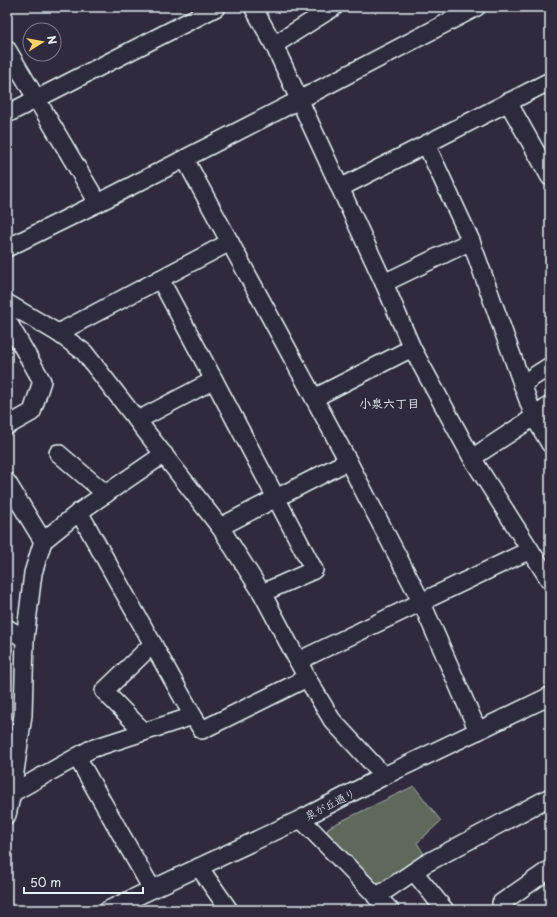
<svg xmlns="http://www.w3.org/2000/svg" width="557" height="917" font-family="'Playpen Sans','Klee One',sans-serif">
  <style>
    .green { fill: #60685b; stroke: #a4acaa }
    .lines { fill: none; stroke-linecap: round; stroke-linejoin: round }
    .minor-casing { stroke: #e8f1f8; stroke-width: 20 }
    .minor { stroke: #2f2a3d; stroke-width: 17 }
    .labels { text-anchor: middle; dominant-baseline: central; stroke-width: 3.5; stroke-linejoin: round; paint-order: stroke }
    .street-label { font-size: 11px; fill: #e8f1f8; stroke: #2f2a3d }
    .neighbourhood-label { font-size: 12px; font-weight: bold; fill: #e8f1f8; stroke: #2f2a3d }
  </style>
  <rect width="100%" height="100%" fill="#2f2a3d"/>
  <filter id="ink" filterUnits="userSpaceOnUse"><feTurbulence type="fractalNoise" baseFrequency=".025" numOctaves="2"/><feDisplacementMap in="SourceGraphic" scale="8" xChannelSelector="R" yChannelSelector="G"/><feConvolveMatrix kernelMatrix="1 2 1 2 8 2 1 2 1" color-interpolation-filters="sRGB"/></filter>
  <g filter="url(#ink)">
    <path class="green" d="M414,786L441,821L417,843L426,857L381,887L376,886L326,834L329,827Z"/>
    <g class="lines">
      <g class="minor-casing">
        <g id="minor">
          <path d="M253,7L274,45L384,283L412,348L472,458L550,581"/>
          <path d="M274,45L334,7"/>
          <path d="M7,49L98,203"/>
          <path d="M508,102L550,177"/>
          <path d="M7,114L217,7"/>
          <path d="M426,144L471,241L534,417L550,444"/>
          <path d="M185,159L348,461L421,601L478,731"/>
          <path d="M340,188L550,81"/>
          <path d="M7,248L98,203L299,100L477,7"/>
          <path d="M160,279L214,380L314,570L262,593"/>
          <path d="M384,283L471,241"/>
          <path d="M7,303L58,333L84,352L220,527L262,593L307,678L332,720L384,776"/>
          <path d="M7,320L42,381L32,412L7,426"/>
          <path d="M58,333L230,242"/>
          <path d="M522,384L550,366"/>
          <path d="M314,398L412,348"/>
          <path d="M138,420L214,380"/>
          <path d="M58,453L106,494"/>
          <path d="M472,458L534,417L550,405"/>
          <path d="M7,482L43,541"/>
          <path d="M79,512L193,716L202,730L307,678"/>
          <path d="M220,527L348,461"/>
          <path d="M7,628L25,639"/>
          <path d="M298,661L530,550"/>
          <path d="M144,732L104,691L153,644"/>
          <path d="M77,757L152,889"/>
          <path d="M12,793L91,749L193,716"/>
          <path d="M7,815L12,793L23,715L25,639L33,573L43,541L79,512L164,454"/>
          <path d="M301,819L390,910"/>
          <path d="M199,867L229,910"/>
          <path d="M414,872L445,910"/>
          <path d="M376,897L425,864L550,797"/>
          <path d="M108,910L301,819L384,776L550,696"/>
          <path d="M506,910L501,903L550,869"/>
        </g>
      </g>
      <use href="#minor" class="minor"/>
    </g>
  </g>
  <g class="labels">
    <g class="street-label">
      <text transform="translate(330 804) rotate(-27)">泉が丘通り</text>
    </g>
    <g class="neighbourhood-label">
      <text x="389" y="403">小泉六丁目</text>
    </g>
  </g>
  <rect width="557" height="917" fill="none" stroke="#2f2a3d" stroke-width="24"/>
  <rect x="12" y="12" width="533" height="893" fill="none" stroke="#e8f1f8" stroke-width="1.5" filter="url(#ink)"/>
  <g transform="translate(42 42) rotate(79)"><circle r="19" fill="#2f2a3d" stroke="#797a88"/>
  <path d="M0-3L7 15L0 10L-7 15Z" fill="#ffd166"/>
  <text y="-6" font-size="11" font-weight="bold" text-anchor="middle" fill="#e8f1f8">N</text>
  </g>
  <path d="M24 887v6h119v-6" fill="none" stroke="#e8f1f8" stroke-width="2"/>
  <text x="30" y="887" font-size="12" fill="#e8f1f8" stroke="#2f2a3d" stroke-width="3" paint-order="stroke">50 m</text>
</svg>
